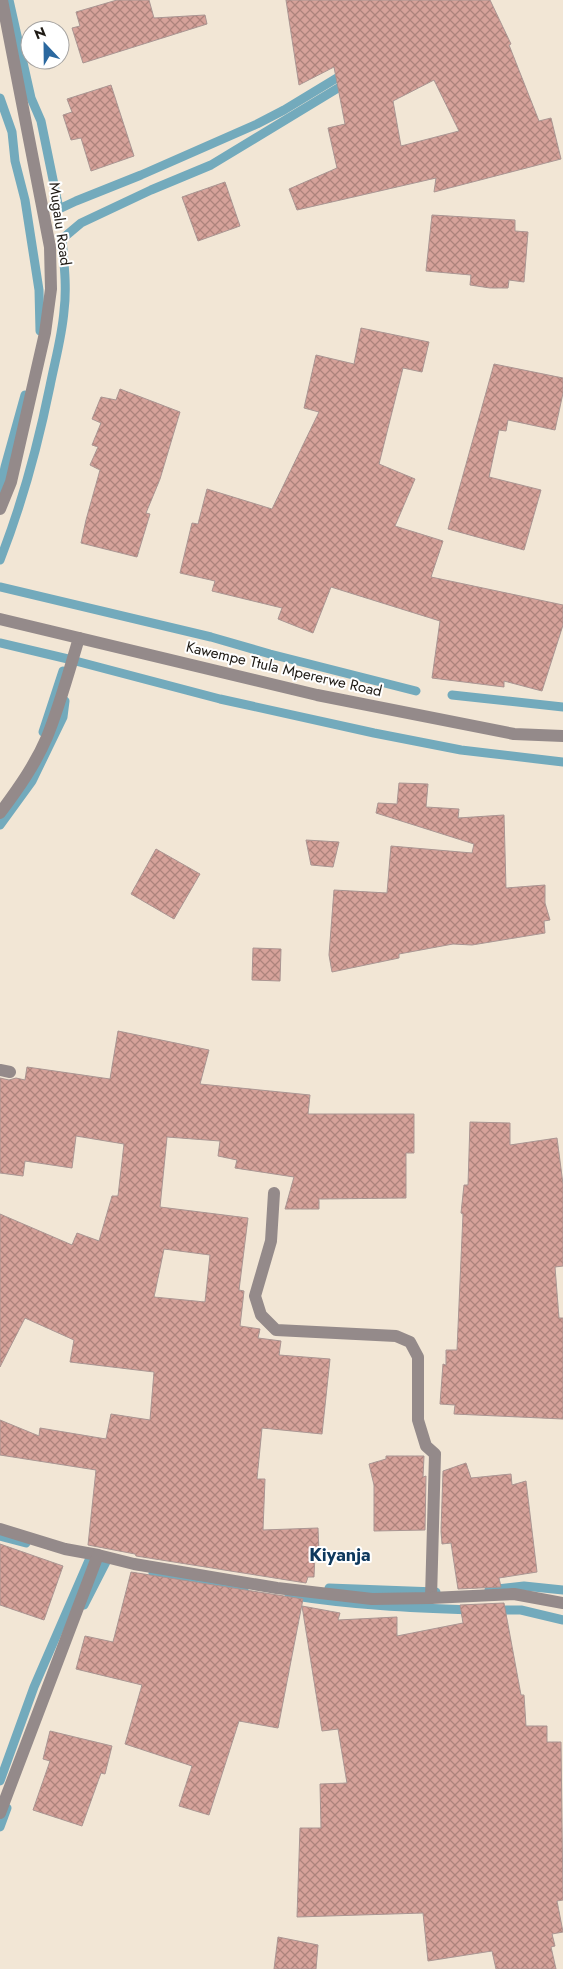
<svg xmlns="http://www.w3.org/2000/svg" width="563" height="1969" font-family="Jost,sans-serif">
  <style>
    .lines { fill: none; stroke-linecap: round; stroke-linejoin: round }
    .stream { stroke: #73aabc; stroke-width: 9 }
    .building { fill: url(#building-cross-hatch); stroke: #aa9592; fill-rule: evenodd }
    .service { stroke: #948a8a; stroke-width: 12 }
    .minor { stroke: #948a8a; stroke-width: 12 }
    .tertiary { stroke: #948a8a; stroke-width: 12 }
    .labels { text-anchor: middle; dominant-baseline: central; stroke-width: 4; stroke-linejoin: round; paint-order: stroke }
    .street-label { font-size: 15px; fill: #1e1a14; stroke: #fff }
    .quarter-label { font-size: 18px; font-weight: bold; fill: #0d385d; stroke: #fff }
  </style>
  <defs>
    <pattern id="building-cross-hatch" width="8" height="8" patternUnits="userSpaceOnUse" patternTransform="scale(1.25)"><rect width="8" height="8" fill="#d6a29a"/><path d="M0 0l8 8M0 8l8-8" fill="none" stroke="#ad837c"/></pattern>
  </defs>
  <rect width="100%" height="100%" fill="#f2e6d5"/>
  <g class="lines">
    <g class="stream">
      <path d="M9,0L31,98L41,121L59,209L76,201L141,175L257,124L284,110L345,73"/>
      <path d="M0,98L12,132L15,161L25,200L39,290L40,331"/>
      <path d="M0,491L5,467L25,395"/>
      <path d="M0,560C22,504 38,445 50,386C55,361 62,336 64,311C67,287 64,263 62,239L81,223L151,190L211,165L348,82"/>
      <path d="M0,587L211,637L270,654L416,691"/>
      <path d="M0,643L68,659L220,699L374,733L461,750L563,762"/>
      <path d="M452,695L563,707"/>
      <path d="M43,732L63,671"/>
      <path d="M0,825L32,781L63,717L65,701"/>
      <path d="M0,1536L26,1543"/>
      <path d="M153,1573L183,1580L244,1589"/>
      <path d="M329,1588L436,1592"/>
      <path d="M489,1590L524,1586L563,1590"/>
      <path d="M289,1595C350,1605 411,1608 472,1610"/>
      <path d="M84,1605L106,1562"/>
      <path d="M495,1610H521L563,1620"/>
      <path d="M0,1781L34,1687L90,1558"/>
      <path d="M0,1827L7,1808"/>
    </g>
  </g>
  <g class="building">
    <path d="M117,0H149L154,18L205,15L207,24L83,63L72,28L80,26L76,12Z"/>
    <path d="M286,0H490L511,44L509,45L539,121L551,118L561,159L434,192L436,178L297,210L289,189L337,168L328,128L345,124L334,67L299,85ZM434,80L459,131L401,146L393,101Z"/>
    <path d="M111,85L134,156L91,171L81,138L71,140L63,115L72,112L67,99Z"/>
    <path d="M225,182L240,226L198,241L182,197Z"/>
    <path d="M432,215L515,220V231L528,232L524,282L509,280L508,288H490L470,285L471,275L426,271Z"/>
    <path d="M361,328L429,342L422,372L403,368L379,464L415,479L395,526L443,541L431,577L563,605V625L542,691L504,681V687L432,678L440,621L331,587L313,633L278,619L282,608L212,591L215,581L180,573L192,523L198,524L207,489L272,509L319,412L304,408L316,355L354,364Z"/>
    <path d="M494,364L563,378V393L555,430L508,420L506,431L499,430L489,477L541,490L524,550L448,529Z"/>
    <path d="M120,389L180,412L160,479L146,513L150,514L137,557L81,543L86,520L100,470L90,465L98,447L92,445L101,423L92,419L101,397L116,400Z"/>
    <path d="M399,783L428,784L426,807L459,809L458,818L504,815L506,888L545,885V903L550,920L544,921L545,933L472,945L453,944L399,954V958L332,972L329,955L334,890L387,893L391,846L472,853L474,844L376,813L378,803L397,804Z"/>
    <path d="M306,840L339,842L333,867L311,865Z"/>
    <path d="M156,849L200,874L174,919L131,894Z"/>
    <path d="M253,948L281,949L280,981L252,980Z"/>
    <path d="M118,1031L209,1050L200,1084L310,1095L308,1114H414V1153H406V1198L319,1199V1209H285L294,1177L235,1168L237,1160L218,1156L220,1141L167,1137L160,1207L248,1218L239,1290L244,1291L240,1326L260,1329L258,1338L281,1341L279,1355L330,1359L322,1434L262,1428L257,1479H265L263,1530L318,1528L319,1553L315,1554L314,1577H308L306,1583L136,1556L135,1554L88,1545L96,1470L0,1455V1420L39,1436L40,1428L106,1439L111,1414L150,1420L154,1372L70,1362L74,1340L25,1318L0,1367V1214L72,1245L77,1233L99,1241L112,1196H118L124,1144L76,1136L72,1168L25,1161L23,1176L0,1173V1078L9,1080L16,1078L25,1080L27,1067L110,1079ZM164,1249L210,1255L205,1302L154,1297Z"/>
    <path d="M470,1122L510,1123V1145L557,1138L563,1184V1266L555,1267L559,1318H563V1419L454,1414L455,1405L440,1404L443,1364L446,1365V1350H457L463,1214L461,1213L464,1185H468Z"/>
    <path d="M386,1456H424L423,1477L426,1476L425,1530L374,1531V1485L369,1464L386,1459Z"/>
    <path d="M466,1463L471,1478L511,1474L512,1485L526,1481L537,1572L499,1578L501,1587L458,1589L451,1543L442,1544L441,1531L443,1471Z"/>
    <path d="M0,1544L63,1566L44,1620L0,1605Z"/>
    <path d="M131,1572L303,1599L278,1728L239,1721L209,1815L179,1806L192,1766L125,1744L142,1685L76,1669L85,1636L113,1642Z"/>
    <path d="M504,1603L521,1695H524L526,1726H547V1742H561L563,1900L557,1901L563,1932L552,1934L555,1946L551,1947L556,1969H496L492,1951L428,1961L423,1913L297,1917L300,1828H321L320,1784L347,1783L338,1729L322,1731L302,1606L340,1613L338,1620L397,1617V1636L463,1623L460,1605Z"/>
    <path d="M50,1731L112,1746L105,1774L101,1773L82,1826L33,1810L50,1761L43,1759Z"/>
    <path d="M278,1937L318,1945L316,1969H274Z"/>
  </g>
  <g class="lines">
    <path class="service" d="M0,1070L10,1072"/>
    <g class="minor">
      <path d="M0,509L11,482L45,333L51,289L50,247L2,0"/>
      <path d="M0,813C18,789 35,765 47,737C60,705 69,671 79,638"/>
      <path d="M274,1193L271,1241L255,1296L261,1315L276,1330L396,1336L410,1342L418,1357V1420L426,1446L435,1454L431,1598"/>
      <path d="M0,1529L65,1549L98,1555L134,1564L277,1588L372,1599L431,1598L514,1594L563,1603"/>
      <path d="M0,1813L98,1555"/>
    </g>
    <path class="tertiary" d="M0,619L317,695L514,734L563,736"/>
  </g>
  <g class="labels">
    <g class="street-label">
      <text transform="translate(60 224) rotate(82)">Mugalu Road</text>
      <text transform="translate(284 669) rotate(13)">Kawempe Ttula Mpererwe Road</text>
    </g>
    <g class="quarter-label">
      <text x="340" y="1555">Kiyanja</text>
    </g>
  </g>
  <g transform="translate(45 45) rotate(338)"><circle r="24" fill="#ffffff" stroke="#a5a3a1"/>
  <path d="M0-4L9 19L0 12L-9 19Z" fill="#2b689f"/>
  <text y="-8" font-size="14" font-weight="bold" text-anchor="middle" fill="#1e1a14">N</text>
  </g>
</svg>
